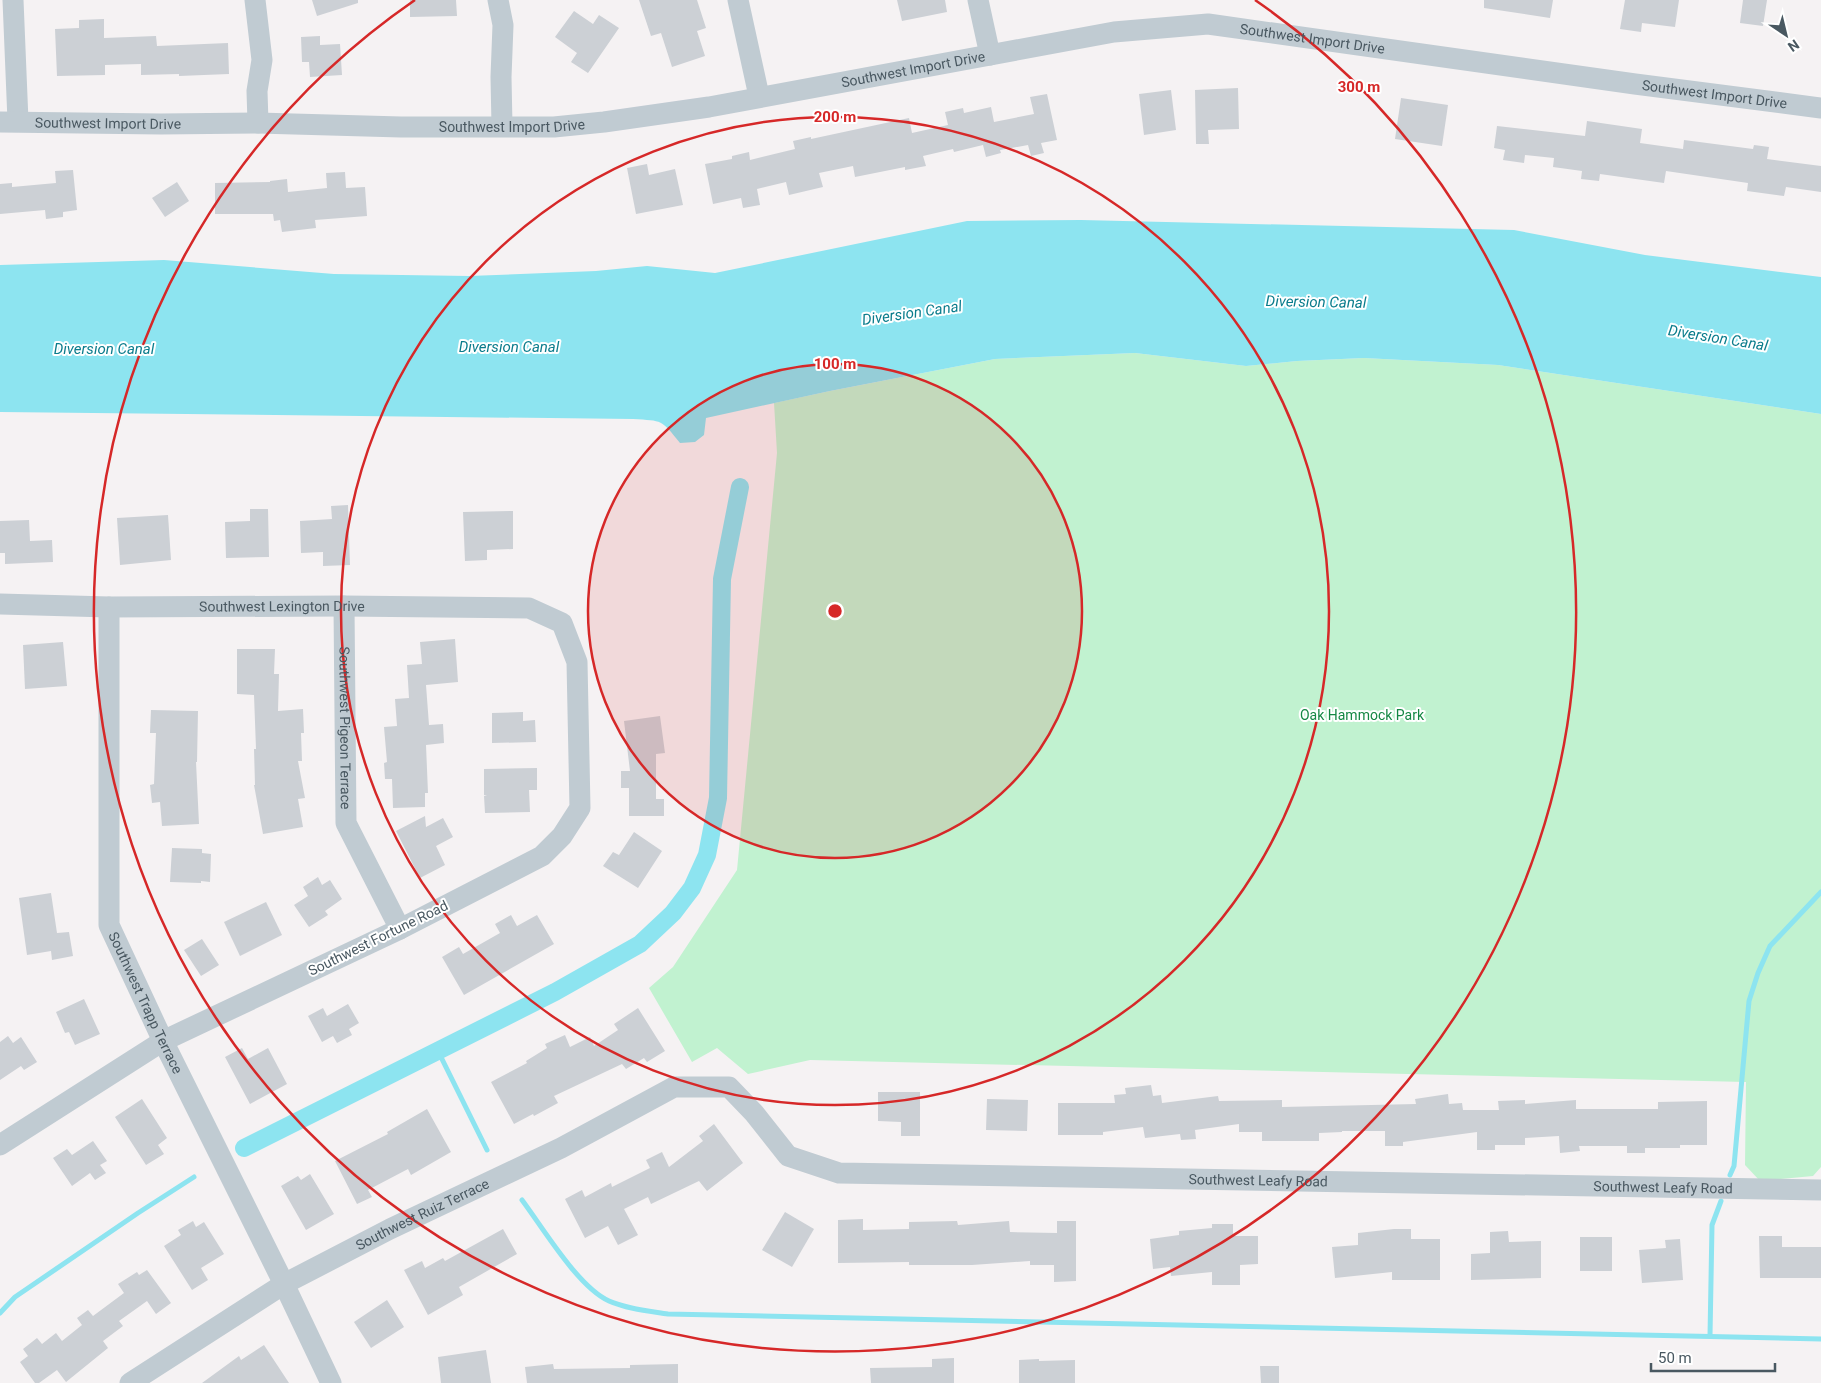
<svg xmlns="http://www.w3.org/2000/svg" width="1821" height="1383" font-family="Roboto,sans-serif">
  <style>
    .green { fill: #c1f2d0 }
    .water { fill: #8de4f0 }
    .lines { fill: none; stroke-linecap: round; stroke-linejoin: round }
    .stream { stroke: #8de4f0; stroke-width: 5 }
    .canal { stroke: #8de4f0; stroke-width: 18 }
    .building { fill: #ccd0d5 }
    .minor { stroke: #c0cbd2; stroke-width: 21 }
    .ring { fill: none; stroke: #d62828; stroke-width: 2.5 }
    .labels { text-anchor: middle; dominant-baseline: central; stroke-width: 4; stroke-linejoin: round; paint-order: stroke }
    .street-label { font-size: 14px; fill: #495861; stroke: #fff }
    .park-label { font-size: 14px; fill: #158744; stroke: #fff }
    .water-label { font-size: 15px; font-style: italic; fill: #0a7c8c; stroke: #fff }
    .centre { fill: #d62828; stroke: #fff; stroke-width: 2.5 }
    .ring-label { font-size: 15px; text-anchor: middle; font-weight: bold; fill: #d62828; stroke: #fff; stroke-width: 4; stroke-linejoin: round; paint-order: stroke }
  </style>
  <rect width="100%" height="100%" fill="#f5f2f3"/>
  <path class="green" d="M1135,353L1246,366L1297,361L1364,358L1498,365L1821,414V1167L1813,1176L1760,1181L1745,1165L1746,1082L810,1060L748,1074L717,1048L692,1062L649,988L673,967L737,870L777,453L774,403L830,391L995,359Z"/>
  <path class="water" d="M1081,220L1514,230L1645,255L1821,277V414L1498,365L1364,358L1297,361L1246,366L1135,353L995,359L830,391L706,418L704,435L695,442L680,443C661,419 663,421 633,419L0,412V265L164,260L334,274L469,276L596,271L647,266L715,273L967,221Z"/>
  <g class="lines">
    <g class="stream">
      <path d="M438,1051L487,1150"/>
      <path d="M1730,1175L1734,1166L1749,1001L1758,973L1770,946L1821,892"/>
      <path d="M522,1200C543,1228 578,1287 609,1301C627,1309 649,1311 668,1314L1821,1339"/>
      <path d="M0,1313L15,1297L138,1213L194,1177"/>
      <path d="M1710,1336L1712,1225L1721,1201"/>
    </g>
    <path class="canal" d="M244,1148L555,992L640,944L673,913L692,888L707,855L718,798L722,579L740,487"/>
  </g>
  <g class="building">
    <path d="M312,0H358V3L317,16Z"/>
    <path d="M410,0H456L457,16L410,17Z"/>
    <path d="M639,0H697L706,28L697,31L705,56L672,67L661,33L651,36Z"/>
    <path d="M897,0H945L947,12L902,21Z"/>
    <path d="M1484,0H1553L1550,18L1484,8Z"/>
    <path d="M1625,0H1679L1675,27L1642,23L1641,32L1620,29Z"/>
    <path d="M1743,0H1767L1763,26L1740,23Z"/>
    <path d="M574,11L593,24L599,15L619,28L588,73L571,62L577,53L555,37Z"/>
    <path d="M104,19V38L156,36L157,46L228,43L229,74L179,76V74L141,75V64L105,65V75L57,76L55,29L79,28V20Z"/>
    <path d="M320,36V45L340,44L342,75L310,77L309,62H302L301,37Z"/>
    <path d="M1238,88L1239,129L1208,130L1209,144H1196L1195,90Z"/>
    <path d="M1171,90L1176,130L1144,135L1139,94Z"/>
    <path d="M1047,94L1057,140L1041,143L1044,153L1031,156L1028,145L1000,150L1001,153L986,157L983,145L954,152L953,149L923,156L926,166L905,170V167L855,177L853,166L819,173L823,187L789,195L786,182L757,189L760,205L743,208L741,198L713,204L705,164L732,159V156L749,152L750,160L795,149L793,141L811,137V139L909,118L912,133L948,125L945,112L963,108L964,113L991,107L994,122L1034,114L1030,97Z"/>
    <path d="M1401,98L1448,105L1442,146L1395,139Z"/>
    <path d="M1587,121L1642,129L1640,143L1683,149L1684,140L1753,149L1754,145L1769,147L1767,159L1821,166V192L1786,187L1784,196L1747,191L1748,183L1666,171L1664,183L1600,174L1599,181L1581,179L1582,171L1553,167L1554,158L1525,155L1524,163L1503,160L1505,150L1494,148L1497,126L1585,136Z"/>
    <path d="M647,164L649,175L675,169L683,205L636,214L627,168Z"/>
    <path d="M73,170L77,210L63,212V217L46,219L45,210L0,214V184L12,183V187L56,183L55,171Z"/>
    <path d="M345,172L346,188L365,187L367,216L315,220L316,228L282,232L280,220L274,221L273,214H215V183L270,182V181L287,179L288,192L327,188L326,173Z"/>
    <path d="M177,182L189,201L165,217L152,198Z"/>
    <path d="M348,505L350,565L323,566V552L301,553L300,521L332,519L331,506Z"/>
    <path d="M250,509H268L269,557L226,558L225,522L250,521Z"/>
    <path d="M513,511V549L487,550V560L465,561L463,512Z"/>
    <path d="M168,515L171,560L120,565L117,518Z"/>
    <path d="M29,520L30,541L52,540L53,562L5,564V553H0V521Z"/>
    <path d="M455,639L458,682L426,685L429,725L443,724L444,743L426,745L428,793H425V807L393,808L392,779H385L384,763L387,762L384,727L397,726L395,699L409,698L407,665L422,664L420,642Z"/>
    <path d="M63,642L67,686L25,689L23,645Z"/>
    <path d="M237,649H275L274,674H279L278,711L303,709L304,733H301L302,761H298L305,798L298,799L303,827L263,834L254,785H255L254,749H256L254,695L237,694Z"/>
    <path d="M151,710L198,711L197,762H196L199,824L162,826L160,802L152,803L150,785L154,784L156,733H150Z"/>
    <path d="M523,712V721L535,720L536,742L492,743V713Z"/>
    <path d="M660,716L665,753L656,754V799H664V816H629V788H621V771H630L624,721Z"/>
    <path d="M537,768V790H529L530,812L485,813L484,796L487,795H484V769Z"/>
    <path d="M425,816L426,827L443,818L453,837L436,846L445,865L420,878L396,831Z"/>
    <path d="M634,832L662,851L638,888L603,866L613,852L619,855Z"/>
    <path d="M172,848L202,849V853L211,854L210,882L201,881V883L170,882Z"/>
    <path d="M318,877L322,885L330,880L342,899L325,911L328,915L309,927L294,905L308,896L303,887Z"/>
    <path d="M51,893L57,933L69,932L73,956L52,960L51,951L27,955L19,898Z"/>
    <path d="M266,902L282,935L240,956L224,922Z"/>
    <path d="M511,915L517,926L537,915L554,944L464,995L442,957L459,947L463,954L500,933L495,924Z"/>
    <path d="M202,939L219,965L201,976L184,950Z"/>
    <path d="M84,999L100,1034L75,1045L69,1032L65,1033L56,1012Z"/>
    <path d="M348,1004L359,1023L349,1029L352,1035L337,1043L333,1036L322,1042L308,1016L323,1008L327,1016Z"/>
    <path d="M638,1008L665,1051L647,1062L644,1058L626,1069L622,1064L554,1096L558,1103L534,1116L533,1114L514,1124L491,1082L527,1063L526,1061L547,1048L545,1044L565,1035L570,1047L590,1037L594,1046L618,1030L614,1024Z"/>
    <path d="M8,1036L13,1043L21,1037L37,1062L24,1070L21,1066L0,1080V1042Z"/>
    <path d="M242,1048L248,1059L268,1048L287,1084L250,1104L225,1057Z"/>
    <path d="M1151,1085L1153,1096L1161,1095L1162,1103L1218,1096L1219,1101L1282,1100V1107L1416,1104L1415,1099L1448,1094L1449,1104L1462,1103L1463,1110H1499L1498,1101L1525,1100V1104L1576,1100V1109H1658V1102L1707,1101V1145H1680V1148H1645V1153H1627V1146H1579L1580,1151L1560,1153L1559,1136L1525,1138V1145H1495V1150H1477V1132L1403,1142V1146H1385V1131H1342V1132L1319,1133V1141H1262V1132H1239V1124L1195,1130L1196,1139L1181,1140L1180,1134L1145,1138L1143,1127L1103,1132V1135H1058V1103H1115L1114,1095L1126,1094L1125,1088Z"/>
    <path d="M878,1092H920V1136H901V1122L878,1121Z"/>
    <path d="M142,1099L167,1138L158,1145L164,1154L146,1165L115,1117Z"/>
    <path d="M987,1099L1028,1100L1027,1131L986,1130Z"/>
    <path d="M427,1109L451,1152L411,1175L408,1169L368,1190L372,1197L357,1204L335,1161L388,1134L387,1132Z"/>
    <path d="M714,1124L743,1163L707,1191L699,1181L651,1204L648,1197L624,1209L638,1235L618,1245L608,1226L585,1238L565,1199L582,1190L585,1197L611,1183L612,1187L650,1168L646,1160L662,1152L669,1167L703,1141L699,1136Z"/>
    <path d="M93,1141L107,1161L100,1165L106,1173L95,1180L90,1173L72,1186L53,1158L67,1149L72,1155Z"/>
    <path d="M310,1174L334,1214L306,1230L281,1186L298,1176L301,1180Z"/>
    <path d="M785,1212L814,1229L792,1267L762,1250Z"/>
    <path d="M863,1219V1230L909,1229V1222L957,1221L958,1225L1009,1221L1010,1232L1057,1233V1221H1076V1281L1054,1282V1265H1030V1261L972,1265H909V1262L838,1263V1220Z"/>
    <path d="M193,1221L196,1227L204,1222L224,1254L201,1268L208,1280L192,1290L164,1246L181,1235L178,1230Z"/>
    <path d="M1212,1224H1233V1236H1258V1264L1240,1265V1285H1212V1272L1171,1276L1170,1267L1153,1269L1150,1239L1179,1235V1231L1212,1228Z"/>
    <path d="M503,1229L517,1254L459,1287L463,1295L428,1315L404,1270L422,1261L425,1268L443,1258L445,1261Z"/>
    <path d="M1394,1229H1411V1239H1440V1280H1392V1272L1335,1278L1332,1247L1358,1245V1233Z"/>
    <path d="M1508,1231L1509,1242L1541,1241V1278L1471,1280V1254L1490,1253V1232Z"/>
    <path d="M1759,1236H1782V1247H1821V1278H1760Z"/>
    <rect x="1580" y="1237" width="32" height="34"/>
    <path d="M1680,1239L1683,1280L1642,1283L1639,1250L1666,1248L1665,1240Z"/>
    <path d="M147,1270L171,1303L156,1314L147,1301L119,1321L123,1326L103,1341L108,1348L66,1382L57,1370L39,1383H35L20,1362L28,1356L23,1349L37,1338L42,1344L56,1333L62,1341L82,1325L77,1318L88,1310L93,1316L124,1293L118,1284L137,1272L139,1275Z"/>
    <path d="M387,1300L404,1327L371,1348L354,1322Z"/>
    <path d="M264,1345L289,1383H202L239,1356L241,1360Z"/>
    <path d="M486,1350L491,1383H441L438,1357Z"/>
    <path d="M954,1358V1383H871L870,1368L932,1367V1359Z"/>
    <path d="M1039,1359V1361L1075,1360V1383H1019V1360Z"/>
    <path d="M553,1364L554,1369L630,1368V1365L678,1364V1383H527L525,1367Z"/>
    <path d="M1260,1366H1279V1383H1261Z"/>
  </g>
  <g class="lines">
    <g class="minor">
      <path d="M13,0L18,121"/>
      <path d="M255,0L262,60L257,91L258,123"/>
      <path d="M498,0L503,25L501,77L502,126"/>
      <path d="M738,0L759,96"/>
      <path d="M978,0L990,55"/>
      <path id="s1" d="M0,122L161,124L258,123L401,127H554L604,122L709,107L1114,32L1208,24L1635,84L1821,108"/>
      <path id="s2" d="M0,604L109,607L344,606L529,608L562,623L577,662L580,808L562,836L542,856L400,929L163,1041L0,1145"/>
      <path id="s3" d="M344,606L346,823L400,929"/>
      <path id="s4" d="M109,607V925L163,1041L284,1284L331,1383"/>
      <path id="s5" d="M130,1383L284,1284L390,1229L561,1148L674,1087H729L754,1113L788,1156L839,1173L1821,1190"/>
    </g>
  </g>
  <circle cx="835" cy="611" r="247" fill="#d62828" fill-opacity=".12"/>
  <g class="ring">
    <circle cx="835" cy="611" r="247"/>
    <circle cx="835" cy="611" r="494"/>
    <path d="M1255 0A741 741 0 1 1 415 0"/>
  </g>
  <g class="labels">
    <g class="street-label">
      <text stroke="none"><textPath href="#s1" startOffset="1322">Southwest Import Drive</textPath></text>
      <text stroke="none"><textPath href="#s1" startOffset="918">Southwest Import Drive</textPath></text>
      <text stroke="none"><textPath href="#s1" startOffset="1728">Southwest Import Drive</textPath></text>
      <text stroke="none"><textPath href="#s1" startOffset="108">Southwest Import Drive</textPath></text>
      <text stroke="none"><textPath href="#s1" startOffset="512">Southwest Import Drive</textPath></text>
      <text stroke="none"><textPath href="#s2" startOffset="282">Southwest Lexington Drive</textPath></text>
      <text stroke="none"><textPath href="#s3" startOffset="122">Southwest Pigeon Terrace</textPath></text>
      <text transform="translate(378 938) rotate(-26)">Southwest Fortune Road</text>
      <text stroke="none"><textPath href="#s4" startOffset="404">Southwest Trapp Terrace</textPath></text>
      <text stroke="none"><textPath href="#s5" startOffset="1239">Southwest Leafy Road</textPath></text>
      <text stroke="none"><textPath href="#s5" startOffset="1644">Southwest Leafy Road</textPath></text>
      <text stroke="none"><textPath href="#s5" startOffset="338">Southwest Ruiz Terrace</textPath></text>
    </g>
    <g class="park-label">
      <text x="1362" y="715">Oak Hammock Park</text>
    </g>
    <g class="water-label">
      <text transform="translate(1316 302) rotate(1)">Diversion Canal</text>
      <text transform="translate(912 313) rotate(-8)">Diversion Canal</text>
      <text transform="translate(1718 338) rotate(9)">Diversion Canal</text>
      <text x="509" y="347">Diversion Canal</text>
      <text x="104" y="349">Diversion Canal</text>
    </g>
  </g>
  <circle cx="835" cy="611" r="8" class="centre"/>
  <g class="ring-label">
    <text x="1359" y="92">300 m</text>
    <text x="835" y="122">200 m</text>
    <text x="835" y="369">100 m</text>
  </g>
  <g transform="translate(1786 35) rotate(145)" stroke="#ffffff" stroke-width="4" paint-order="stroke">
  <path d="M0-4L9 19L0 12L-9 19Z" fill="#495861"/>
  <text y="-8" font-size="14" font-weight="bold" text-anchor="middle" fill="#495861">N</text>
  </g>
  <path d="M1651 1363v8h124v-8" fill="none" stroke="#495861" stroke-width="2.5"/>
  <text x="1658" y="1363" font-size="15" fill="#495861" stroke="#ffffff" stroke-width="4" paint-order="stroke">50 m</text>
</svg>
